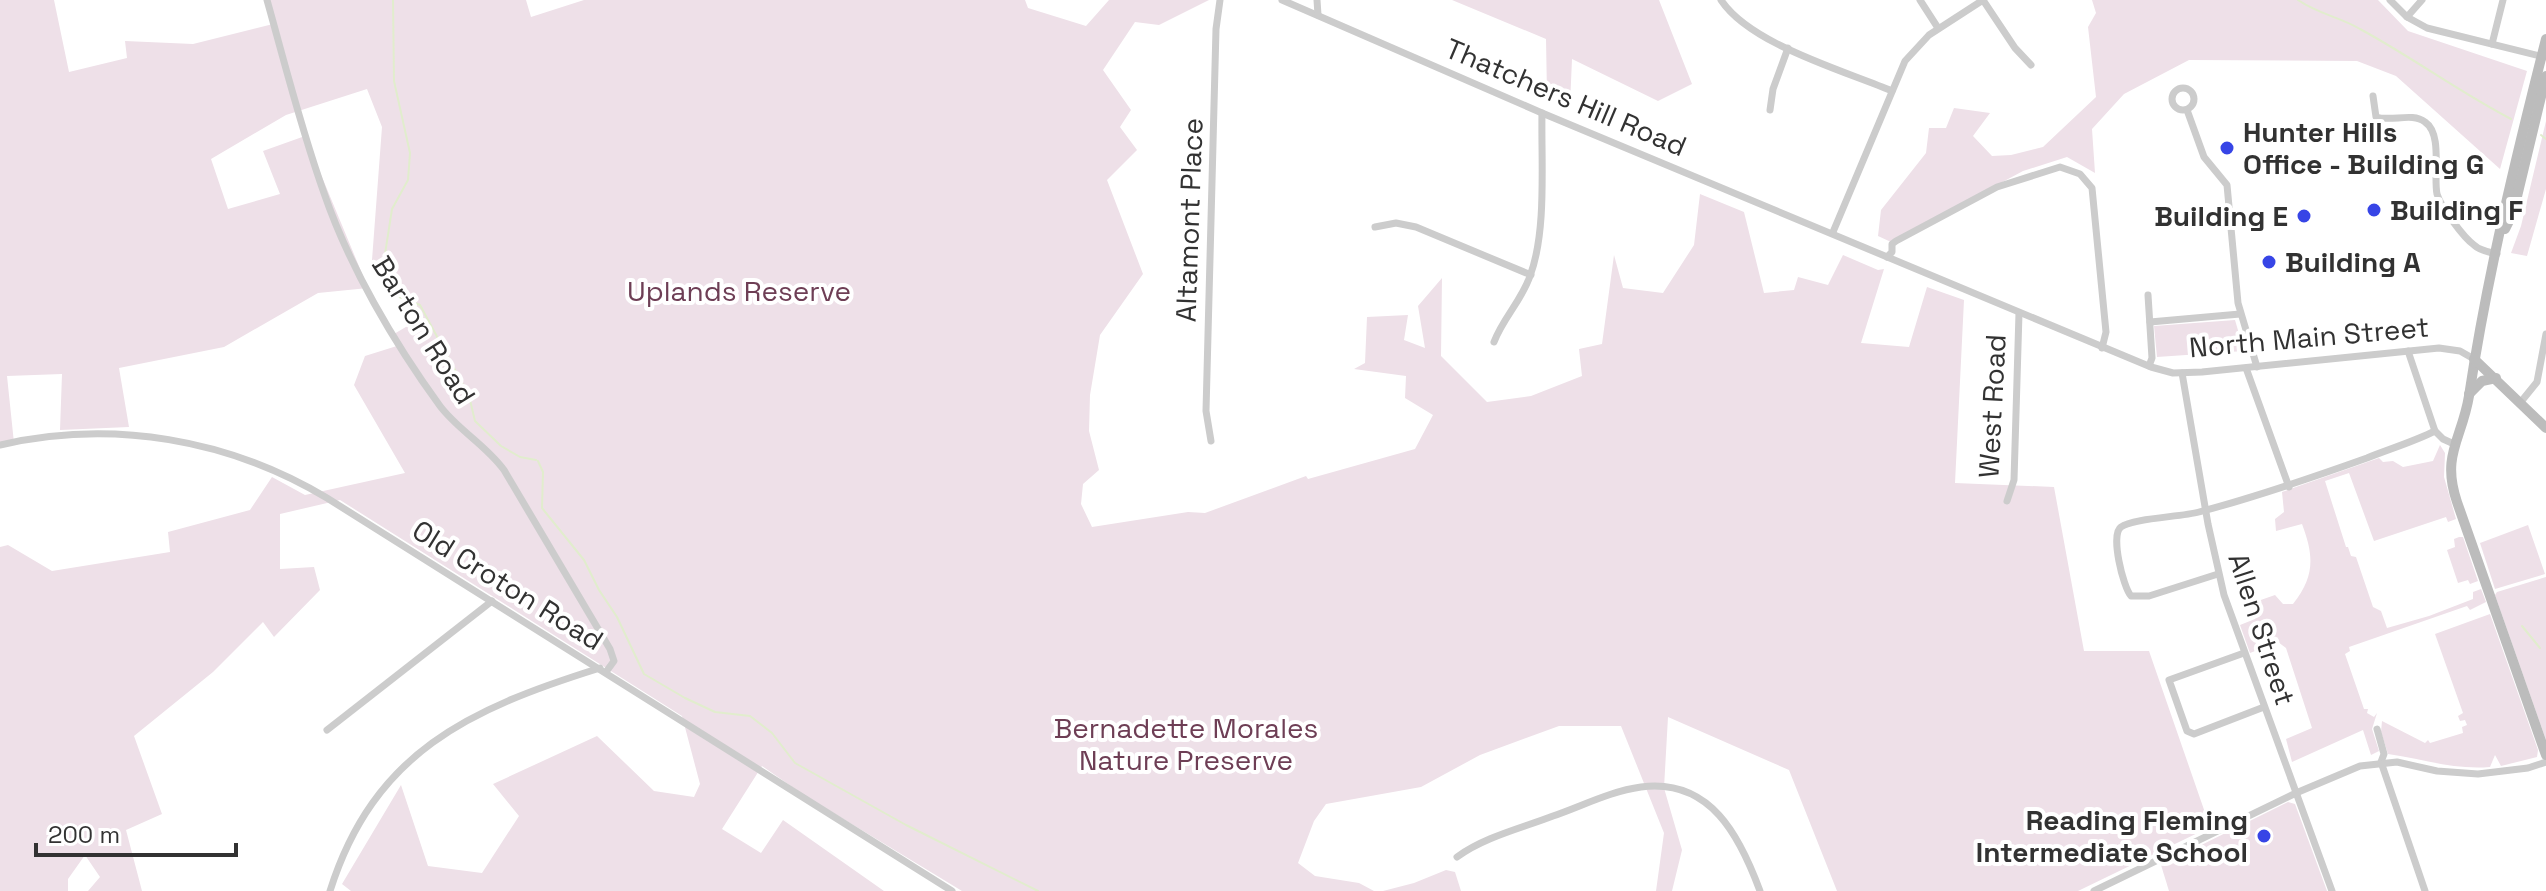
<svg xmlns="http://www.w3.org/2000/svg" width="2546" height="891" font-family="'Space Grotesk',sans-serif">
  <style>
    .green { fill: #eee0e8 }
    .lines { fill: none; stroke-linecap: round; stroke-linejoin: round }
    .stream { stroke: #e1edcd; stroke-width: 2 }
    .street { stroke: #ccc; stroke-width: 7 }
    .secondary { stroke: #bcbcbc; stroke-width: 10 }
    .poi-dot { fill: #3745e6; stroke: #fff; stroke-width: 3 }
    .labels { text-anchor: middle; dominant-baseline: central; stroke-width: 8; stroke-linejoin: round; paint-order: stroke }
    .street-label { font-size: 28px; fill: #323232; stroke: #fff }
    .poi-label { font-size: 28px; font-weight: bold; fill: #323232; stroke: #fff; text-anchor: start }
    .park-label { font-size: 28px; fill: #6e3e55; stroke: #fff }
  </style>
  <rect width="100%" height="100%" fill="#fff"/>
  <g class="green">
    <path d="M0,0H54L69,72L127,58L125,41L193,44L273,24L268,0H526L531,17L584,0H1025L1028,8L1086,26L1109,0H1209L1159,25L1135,22L1103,70L1131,110L1120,127L1137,150L1107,180L1143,274L1100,335L1090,395L1089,431L1099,470L1083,484L1081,504L1092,527L1188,512L1205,513L1306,476L1308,479L1415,449L1433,415L1405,398L1406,376L1354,369L1365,363L1367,317L1408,315L1404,340L1425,348L1418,306L1442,278L1441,356L1487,402L1531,396L1582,376L1579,349L1602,344L1614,255L1623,288L1663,293L1694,245L1700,194L1744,212L1764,293L1794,290L1798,277L1828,285L1843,255L1878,270L1884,269L1861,343L1909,347L1927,287L1964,300L1955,483L2054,487L2084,651H2149L2210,827L2078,891H1837L1789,770L1668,717L1664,788L1682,850L1672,891H1656L1664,833L1621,726H1559L1480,755L1421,787L1326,804L1314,821L1298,863L1315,876L1359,883L1374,891H962L804,795L762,766L722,829L761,853L783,820L884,891H351L342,884L401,785L428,866L482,873L519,816L493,784L597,736L654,791L694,797L700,784L682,716L340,500L280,514V569L314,567L320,590L274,637L263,622L213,672L134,736L162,814L126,830L142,891H88L100,877L85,855L68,879V891H0V547L8,545L52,571L170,552L168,532L250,510L272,477L305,495L405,473L354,385L365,356L400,345L394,334L421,318L372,260L382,127L367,89L286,115L211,159L228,209L280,194L263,151L305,136L368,288L318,293L224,347L119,368L129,427L60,430L62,374L7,376L14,443L0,446Z"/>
    <path d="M1452,0H1659L1692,84L1658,101L1572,59L1570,105L1547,95L1546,39Z"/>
    <path d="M2092,0H2378L2408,31L2527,71L2500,169L2396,76L2357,61L2189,60L2124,94L2092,129L2095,173L2067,157L2023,171L1891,242L1878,236L1881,210L1926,153L1929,128H1946L1954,108L1990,113L1973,136L1992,156L2011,155L2043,147L2096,97L2088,27L2096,13Z"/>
    <path d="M2546,121V189L2527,256L2511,253L2521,226Z"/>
    <path d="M2235,320L2244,351L2157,357L2154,326Z"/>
    <path d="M2440,445L2445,453L2444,477L2456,519L2448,522L2446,517L2374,541L2349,473L2325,481L2346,547H2348L2351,556L2356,557L2373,607L2381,611L2387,628L2429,616L2473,599V592L2481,589L2486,602L2470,610L2467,606L2349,647L2350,651L2345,654L2364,709H2368L2367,713L2374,717L2377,713L2372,729L2379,751L2371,755L2363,730L2292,762L2286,739L2312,728L2286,648L2278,642L2250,653L2240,625L2255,619L2257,612L2255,602L2275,595L2283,604H2293C2315,576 2314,556 2302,524L2276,531L2275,519L2284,512L2282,492L2379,458L2383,462L2393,461L2403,467L2433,461Z"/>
    <path d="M2528,525L2545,574L2495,589L2480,543Z"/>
    <path d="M2459,537H2463L2478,581L2470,584L2468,580L2458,583L2447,550L2455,547L2454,539Z"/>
    <path d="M2546,577V740L2495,595L2497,592Z"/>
    <path d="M2490,614L2538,750L2537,757L2501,766L2495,755L2490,767C2454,770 2423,759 2388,754L2381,732L2382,721L2425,743L2428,740L2430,743L2463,733L2462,727L2467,725L2465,720L2460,721L2458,716L2463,713L2435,634Z"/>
    <path d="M2288,802L2295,804L2327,891H2169L2161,865Z"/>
    <path d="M1446,870L1455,872L1461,891H1383L1414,883Z"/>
  </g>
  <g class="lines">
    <g class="stream">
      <path d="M393,0L394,81L410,153L408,180L392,209L381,280L394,295L420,305L469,396L475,421L501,446L520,457L536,460"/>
      <path d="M2298,0C2318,14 2340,17 2360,29C2412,57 2459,92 2511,119"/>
      <path d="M2541,135L2546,139"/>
      <path d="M538,461L543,472L542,508L584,560L599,590L617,617L644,674L685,698L715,712L750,716L772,733L795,763L906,825L1038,891"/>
      <path d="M2522,626L2540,648"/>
    </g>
    <g class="street">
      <path d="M267,0C285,64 301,129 324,193C349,266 394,343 440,406C458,430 486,445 504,470L610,649L614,661L606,672"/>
      <path d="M1282,0L1542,113L2151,367L2173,373L2202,372L2439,348L2460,351L2474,359"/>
      <path d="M1317,0L1318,15"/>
      <path d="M1721,0C1750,44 1842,70 1892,91"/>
      <path d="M1920,0L1938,28"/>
      <path d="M1983,0L2015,48L2031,65"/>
      <path d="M2390,0L2407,17L2427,28L2544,57"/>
      <path d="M2407,17L2422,0"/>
      <path d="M2492,44L2503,0"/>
      <circle cx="2183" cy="99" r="11"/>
      <path d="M2373,96L2376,117C2392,122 2412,112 2425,122C2443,134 2433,175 2437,194C2441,207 2463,237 2474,245C2480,251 2489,252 2497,254"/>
      <path d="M1770,110L1773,89L1788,48"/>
      <path d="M2187,110L2204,157L2227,185L2238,303L2257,367"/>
      <path d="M1375,227L1396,223L1416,227L1531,275"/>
      <path d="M1833,232L1905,61L1929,35L1983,0"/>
      <path d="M1887,257L1892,252V244L1896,241L1997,187L2060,167L2080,174L2092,188L2106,332L2102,348"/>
      <path d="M2148,295L2152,358L2149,366"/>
      <path d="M2150,322L2240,314"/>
      <path d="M1494,342C1503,318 1522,300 1530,276C1547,231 1541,162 1542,113"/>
      <path d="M2408,351L2435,431L2443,439L2454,444"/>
      <path d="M2246,368L2289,487"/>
      <path d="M2182,373L2208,524L2224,595L2332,891"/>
      <path d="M2520,403L2537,382L2546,334"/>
      <path d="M1211,441L1206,411L1216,29L1220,0"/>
      <path d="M0,445C112,419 229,439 327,498L952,891"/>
      <path d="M2007,501L2014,480L2019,313"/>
      <path d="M2218,574L2149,596H2131C2123,587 2110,534 2121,527C2133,518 2181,517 2199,512C2256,497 2311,478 2367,458C2389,449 2413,442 2435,431"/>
      <path d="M2244,653L2169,680L2187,731L2194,734L2264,707"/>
      <path d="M2377,729L2384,754L2381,762L2425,891"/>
      <path d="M327,730L492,601"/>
      <path d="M1457,857C1484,837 1522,828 1553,816C1582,806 1611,791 1641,787C1711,778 1740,837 1760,891"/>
      <path d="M330,891C374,752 469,709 600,668"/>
      <path d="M2094,891L2296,793L2360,766L2397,762L2437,771L2478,774L2528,768L2546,762"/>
    </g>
    <g class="secondary">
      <path d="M2546,39C2516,157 2487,276 2469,396C2462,439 2441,455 2457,502L2546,755"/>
      <path d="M2505,229L2513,213L2546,76"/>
      <path d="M2474,359L2546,428"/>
      <path d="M2469,394L2482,381L2496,378"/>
    </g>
  </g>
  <g class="poi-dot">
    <circle cx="2227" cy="148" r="8"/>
    <circle cx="2374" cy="210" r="8"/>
    <circle cx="2304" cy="216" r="8"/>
    <circle cx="2269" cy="262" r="8"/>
    <circle cx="2264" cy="836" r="8"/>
  </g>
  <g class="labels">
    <g class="street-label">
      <text transform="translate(1566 97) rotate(23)">Thatchers Hill Road</text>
      <text transform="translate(1189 220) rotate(-88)">Altamont Place</text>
      <text transform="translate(424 330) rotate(58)">Barton Road</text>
      <text transform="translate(2309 337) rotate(-5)">North Main Street</text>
      <text transform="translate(1992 406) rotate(-87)">West Road</text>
      <text transform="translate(508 585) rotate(32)">Old Croton Road</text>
      <text transform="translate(2262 629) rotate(72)">Allen Street</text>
    </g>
    <g class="poi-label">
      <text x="2243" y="132">Hunter Hills<tspan x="2243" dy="32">Office - Building G</tspan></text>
      <text x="2390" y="210">Building F</text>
      <text x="2288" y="216" text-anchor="end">Building E</text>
      <text x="2285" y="262">Building A</text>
      <text x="2248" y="820" text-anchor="end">Reading Fleming<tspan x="2248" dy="32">Intermediate School</tspan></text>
    </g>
    <g class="park-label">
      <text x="739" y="291">Uplands Reserve</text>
      <text x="1186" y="728">Bernadette Morales<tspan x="1186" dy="32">Nature Preserve</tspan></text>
    </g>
  </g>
  <path d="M36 843v12h200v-12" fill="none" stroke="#323232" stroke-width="4"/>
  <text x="48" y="843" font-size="24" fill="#323232" stroke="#ffffff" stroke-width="6" paint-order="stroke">200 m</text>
</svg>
